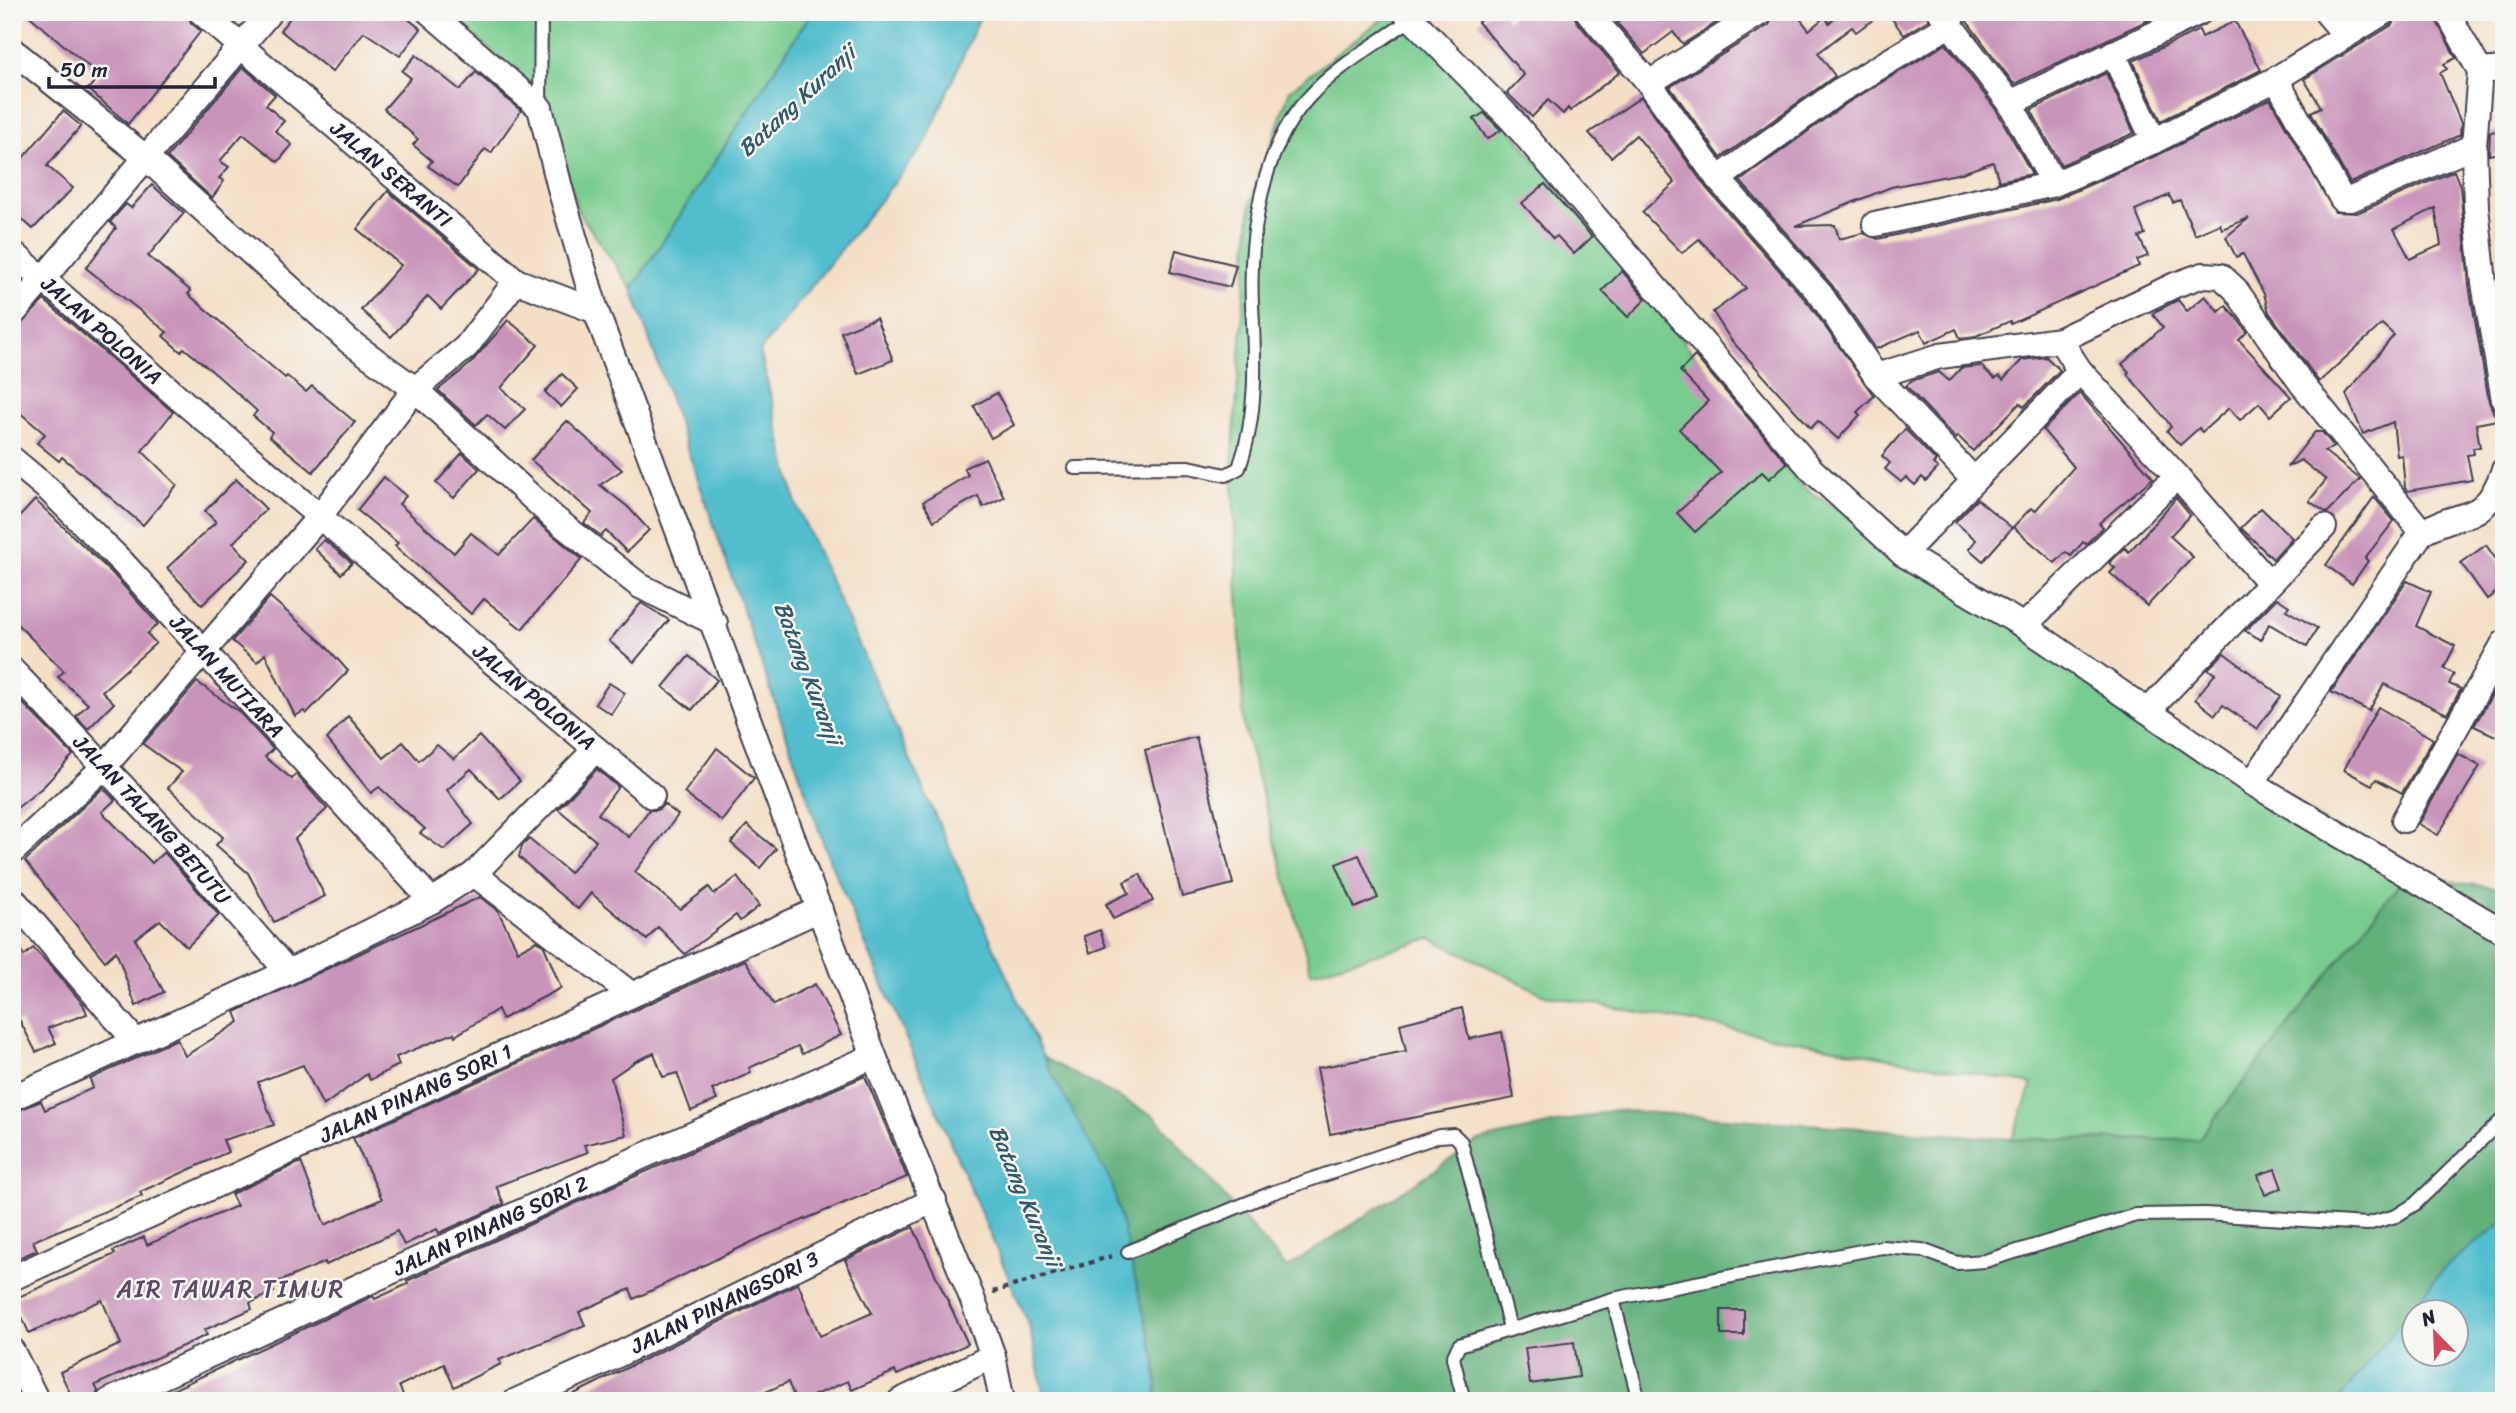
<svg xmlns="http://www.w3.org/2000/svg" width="2516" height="1413" font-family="Sriracha,sans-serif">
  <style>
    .green { fill: #79cc8f; stroke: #4e7765; stroke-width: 2 }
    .forest { fill: #62b07a; stroke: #42695a; stroke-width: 2 }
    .water { fill: #51bdcd; stroke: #3a7084; stroke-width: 2; fill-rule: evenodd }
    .building { fill: #c994ba; fill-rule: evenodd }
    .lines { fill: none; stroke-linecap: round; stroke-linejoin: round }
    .lane-casing { stroke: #423e50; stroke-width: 16 }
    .street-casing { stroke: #423e50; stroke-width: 28 }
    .path { stroke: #423e50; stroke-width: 4.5; stroke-dasharray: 5 5; stroke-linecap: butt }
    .lane { stroke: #fff; stroke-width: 12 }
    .street { stroke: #fff; stroke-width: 24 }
    .labels { text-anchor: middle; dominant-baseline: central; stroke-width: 5; stroke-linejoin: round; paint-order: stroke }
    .street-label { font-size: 21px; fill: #22223b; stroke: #f6f6f2 }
    .water-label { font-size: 23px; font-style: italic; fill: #32586e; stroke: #f6f6f2 }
    .quarter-label { font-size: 24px; letter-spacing: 2px; fill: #5c4a67; stroke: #f6f6f2 }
  </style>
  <rect width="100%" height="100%" fill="#f6f6f2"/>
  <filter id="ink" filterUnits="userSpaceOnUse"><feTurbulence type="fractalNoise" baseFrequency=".0143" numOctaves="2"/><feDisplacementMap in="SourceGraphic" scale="14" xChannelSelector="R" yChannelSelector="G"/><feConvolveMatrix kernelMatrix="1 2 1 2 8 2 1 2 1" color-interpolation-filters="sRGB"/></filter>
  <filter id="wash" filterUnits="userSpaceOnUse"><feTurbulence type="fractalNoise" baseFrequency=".00686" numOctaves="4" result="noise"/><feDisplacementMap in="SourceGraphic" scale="28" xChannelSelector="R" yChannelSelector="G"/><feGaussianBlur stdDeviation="1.57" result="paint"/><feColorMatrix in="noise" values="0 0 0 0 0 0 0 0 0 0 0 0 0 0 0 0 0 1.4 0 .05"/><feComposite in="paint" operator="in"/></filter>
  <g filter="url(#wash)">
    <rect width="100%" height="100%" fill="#f4dfc6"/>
    <g class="green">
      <path d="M444,12H812L632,289L578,211L539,91Z"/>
      <path d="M1391,12H1415L1801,486L2406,875L2198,1140L2012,1139L2032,1084L1545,995L1431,938L1311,973L1244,728L1232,464L1251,201L1290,90Z"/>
    </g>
    <path class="forest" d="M2406,875L2504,889V1237L2414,1312L2362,1401H1157L1156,1363L1043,1057L1154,1116L1287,1268L1478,1141L1614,1110L2012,1139L2198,1140Z"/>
    <g class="water">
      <path d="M812,12H982L925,144L760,351L796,504L1043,1057L1112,1184L1156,1363L1157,1401H1045L1029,1325L829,859L632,289Z"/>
      <path d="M2504,1221V1401H2337L2445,1267ZM2414,1312H2456V1354H2414Z"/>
    </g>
    <g id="blocks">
      <g class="building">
        <path d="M25,12H187L191,23L201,31L128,124L88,89L100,76Z"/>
        <path d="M295,12H399L421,29L400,56L364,32L332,72L280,30Z"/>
        <path d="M1490,12H1501L1508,20L1517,12H1573L1577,22L1620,72L1570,111L1568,108L1563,114L1548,100L1532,117L1507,93L1524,75L1478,22Z"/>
        <path d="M1632,12H1733L1683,44L1673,32L1644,54L1617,23Z"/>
        <path d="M1776,12H1795L1809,30L1825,17L1829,23L1841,12H1884L1856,32L1852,27L1818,53L1835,76L1721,158L1670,87L1769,25Z"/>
        <path d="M1887,12H1927L1928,20L1904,35Z"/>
        <path d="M1960,12H2165L2014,84Z"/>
        <path d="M2399,12H2432L2456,58L2444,64L2447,69L2440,73L2461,123L2460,135L2350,183L2311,112L2321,107L2304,79L2392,25Z"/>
        <path d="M2235,21L2261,70L2161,121L2133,61L2199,30L2202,37Z"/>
        <path d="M1946,44L1997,111L2032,174L1999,181L1993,162L1962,173L1891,187L1795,226L1835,225L1839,239L1863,233L1878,239L2057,199L2160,154L2270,99L2335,212L2357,213L2454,171L2460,186L2469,285L2489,402L2497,420L2476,424L2480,447L2473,448L2474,454L2467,455L2472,480L2408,491L2405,487L2402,455L2397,456L2393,422L2363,434L2346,394L2394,335L2382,324L2319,382L2269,312L2264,294L2243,254L2236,257L2226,237L2249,218L2222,229L2220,224L2195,235L2180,200L2173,203L2169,195L2135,210L2145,234L2139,237L2148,256L2137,260L2139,266L2011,324L2010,321L1976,336L1960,338L1956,329L1926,343L1920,330L1876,349L1832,285L1740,181L1847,103ZM2435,208L2441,245L2410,259L2394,229Z"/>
        <path d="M416,55L460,90L476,72L521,111L491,153L485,149L458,187L428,166L432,161L413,145L418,139L384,109L411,78L402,71Z"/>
        <path d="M243,67L275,95L266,105L284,121L275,131L292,145L278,162L243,134L220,161L229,167L219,178L224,181L212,198L167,157Z"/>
        <path d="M2106,73L2134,133L2061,165L2031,110Z"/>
        <path d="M1641,97L1707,189L1809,304L1874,396L1857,412L1860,415L1838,439L1818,421L1811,428L1731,340L1713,312L1746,288L1699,239L1682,253L1642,212L1675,183L1636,135L1611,157L1589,133Z"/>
        <path d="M63,111L81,126L47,166L73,188L33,229L12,210V150L23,158Z"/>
        <path d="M1484,113L1501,130L1487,139L1474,119Z"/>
        <path d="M2504,130V152L2489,155L2490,132Z"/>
        <path d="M1545,184L1592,237L1574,254L1557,236L1553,239L1522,203Z"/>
        <path d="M152,185L184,213L148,256L191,291L188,294L285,378L287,376L306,392L312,386L355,422L313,472L269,436L272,432L253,416L257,411L218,376L184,348L181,352L163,336L167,332L86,268L116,228L110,222L126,204L131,208Z"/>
        <path d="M388,191L479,269L441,309L428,296L391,337L361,310L401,265L357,229Z"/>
        <path d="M1176,250L1236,265L1230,287L1170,272Z"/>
        <path d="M1622,271L1646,299L1628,317L1602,291Z"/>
        <path d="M2205,296L2219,312L2226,306L2236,317L2247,332L2239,340L2291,397L2270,416L2259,403L2240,420L2229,408L2202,432L2199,428L2180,445L2167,431L2171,427L2165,418L2127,374L2129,372L2122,364L2163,327L2152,314L2156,311L2178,300L2187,311Z"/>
        <path d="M44,300L173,412L142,451L177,485L143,525L62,457L59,461L37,443L45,434L12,406V333Z"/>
        <path d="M876,318L893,360L858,374L841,332Z"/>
        <path d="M508,320L538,345L501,388L525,409L505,430L487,414L476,425L438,390L470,364Z"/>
        <path d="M1695,356L1787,463L1769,479L1762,472L1695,532L1677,513L1721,473L1679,429L1708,401L1680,371Z"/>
        <path d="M2046,357L2060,370L2024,407L2020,403L1973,451L1958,436L1956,439L1906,386L1911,381L1939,372L1949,381L1961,368L1981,366L1995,379L1999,376L2003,380L2022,360Z"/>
        <path d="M562,374L578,389L561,407L545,392Z"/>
        <path d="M997,393L1014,425L991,438L974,406Z"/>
        <path d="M2080,393L2153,478L2099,523L2103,527L2086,544L2083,542L2071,556L2066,552L2055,563L2013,527L2031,508L2035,511L2074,467L2043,430Z"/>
        <path d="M567,421L622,470L600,485L628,507L649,530L627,552L606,531L601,536L584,523L592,513L531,460Z"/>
        <path d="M1905,429L1936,461L1933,464L1938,468L1926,481L1922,477L1915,485L1906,477L1901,482L1885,469L1890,463L1882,456Z"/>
        <path d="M2315,432H2322L2334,447L2324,451L2360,479L2327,513L2309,501L2326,480L2301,460L2287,467Z"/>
        <path d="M462,453L479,469L454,498L436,483Z"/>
        <path d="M985,458L1004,497L983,507L978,496L934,521L923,502L968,475L964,468Z"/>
        <path d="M384,477L406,496L399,504L454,553L471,533L499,555L533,519L582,559L522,629L484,599L471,614L395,546L398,543L357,510Z"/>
        <path d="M236,479L266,509L233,543L249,560L202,605L167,568L216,522L205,511Z"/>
        <path d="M2374,497L2394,521L2365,558L2368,561L2352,584L2326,565Z"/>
        <path d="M2176,498L2190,515L2170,536L2193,557L2147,606L2110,573L2115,568L2109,563L2125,548L2129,552Z"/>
        <path d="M1977,499L2012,528L1983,561L1969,549L1976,540L1955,522Z"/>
        <path d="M35,500L111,572L158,624L147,634L156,643L102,691L114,703L88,729L76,716L88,704L58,677L64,671L12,619V525Z"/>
        <path d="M2261,508L2292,538L2273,559L2241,528Z"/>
        <path d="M324,540L352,563L341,574L315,549Z"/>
        <path d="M2486,545L2504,571V587L2487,599L2461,563Z"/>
        <path d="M2407,581L2431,592L2416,626L2455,646L2444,668L2454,674L2449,684L2461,689L2447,714L2384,684L2369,711L2331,692Z"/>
        <path d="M270,597L324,644L348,671L306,714L304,711L295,716L265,654L257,662L232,641Z"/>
        <path d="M2277,598L2289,606L2286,610L2317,628L2307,646L2269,624L2261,640L2245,631Z"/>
        <path d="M641,603L669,620L634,662L609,641Z"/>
        <path d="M2224,653L2281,696L2257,729L2223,705L2215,715L2195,699L2215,674L2208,669Z"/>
        <path d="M689,656L717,680L692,710L663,687Z"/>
        <path d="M2504,674V740L2474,726Z"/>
        <path d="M197,682L238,711L273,749L265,757L292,779L296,774L327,809L295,839L325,896L274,922L248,873L216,845L223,837L168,788L182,772L143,744Z"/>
        <path d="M609,683L625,693L611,714L595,704Z"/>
        <path d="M12,692L73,755L43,787L12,812Z"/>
        <path d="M2378,707L2433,739L2402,793L2376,779L2372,785L2344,770Z"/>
        <path d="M348,716L384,758L403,742L419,761L437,745L454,759L479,736L520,781L500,799L471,769L447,790L473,824L444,850L420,833L425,829L379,787L371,793L327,739Z"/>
        <path d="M1196,737L1233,884L1182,897L1145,750Z"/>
        <path d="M717,748L754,778L722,821L684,793Z"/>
        <path d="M2458,754L2480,766L2438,835L2419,824Z"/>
        <path d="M597,769L618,787L598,814L629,837L649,810H658L664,804L678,815L635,872L680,909L709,887L714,894L737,877L759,906L740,921L736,915L685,954L658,927L647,940L591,893L578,909L556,891L519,857L522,846L529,839L570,873L596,841L558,809Z"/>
        <path d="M103,788L115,800L102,812L152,863L164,852L219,915L187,947L160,920L135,939L164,992L136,1006L116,951L105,961L25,861Z"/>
        <path d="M747,825L776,849L760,868L731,843Z"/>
        <path d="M1359,855L1378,898L1355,908L1336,864Z"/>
        <path d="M1140,874L1153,901L1113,919L1106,904L1129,893L1124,882Z"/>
        <path d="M480,897L498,911L518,951L537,941L544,946L561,988L502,1019L498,1009L455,1036L454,1033L396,1057L399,1065L370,1080L367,1074L323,1106L303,1065L258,1082L274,1125L223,1140L228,1152L140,1192L142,1196L33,1241L37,1250L12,1261V1113L41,1101L45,1110L93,1088L90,1079L177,1039L185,1056L239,1022L235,1012Z"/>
        <path d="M1100,930L1106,947L1090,953L1084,936Z"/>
        <path d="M12,934L24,956L33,948L52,967L83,1004L87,1014L48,1028L56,1043L36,1052L20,1021L12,1027Z"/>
        <path d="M745,960L774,1005L815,984L841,1035L802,1054L798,1046L749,1068L751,1073L712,1090L717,1100L691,1111L677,1073L663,1077L654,1053L636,1061L611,1078L626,1135L584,1145L588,1152L496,1186L504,1204L439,1233L437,1229L404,1245L397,1231L326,1265L325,1262L271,1285L274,1292L250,1303L252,1309L204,1330L207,1335L95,1385L98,1391L94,1401H74L60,1372L121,1344L102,1300L29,1333L14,1299L115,1254L113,1251L144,1237L147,1245L237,1206L231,1194L301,1162L325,1225L382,1199L353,1138Z"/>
        <path d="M1462,1008L1469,1039L1502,1032L1514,1098L1330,1134L1317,1068L1406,1051L1400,1024Z"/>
        <path d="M865,1076L907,1177L762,1237L634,1299L630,1289L579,1312L585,1325L499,1360L501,1364L454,1387L444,1364L399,1386L406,1401H149L373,1296L375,1299L408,1284L407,1281L613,1186Z"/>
        <path d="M2275,1169L2282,1188L2265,1195L2258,1175Z"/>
        <path d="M913,1227L968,1344L897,1375L895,1371L852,1390L848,1381L801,1401H796L788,1382L745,1401H560L798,1283L820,1336L872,1313L845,1260Z"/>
        <rect x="1721" y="1310" width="23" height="25"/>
        <path d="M1574,1342L1579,1377L1530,1384L1525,1348Z"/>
      </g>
    </g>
  </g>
  <g filter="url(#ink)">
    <use href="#blocks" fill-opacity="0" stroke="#423e50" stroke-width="2"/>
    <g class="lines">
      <g class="lane-casing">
        <g id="lane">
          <path d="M540,106L541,12"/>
          <path d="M1075,468L1189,467L1226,475L1239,468C1258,415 1255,359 1252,304C1249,237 1261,148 1309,97C1337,66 1377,44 1411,19"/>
          <path d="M1128,1252L1274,1192L1439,1136L1454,1135L1461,1142L1510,1328"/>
          <path d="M1613,1299L1639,1401"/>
          <path d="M1464,1401L1453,1358L1459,1345L1613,1299L1882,1247L1922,1250L1957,1263L1985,1261L2136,1215L2205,1214L2367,1224L2396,1216L2415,1204L2504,1118"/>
        </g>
      </g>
      <g class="street-casing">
        <g id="street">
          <path id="s1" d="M201,12L516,281L596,311"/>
          <path d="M429,12L540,108L561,192L596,311L874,1056L972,1298L993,1356L1002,1401"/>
          <path d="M1405,12L1511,119L1812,470L1903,554L2024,626L2252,783L2504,932"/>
          <path d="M1588,12L1649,83L1718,179L1821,295L1876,376L1973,479"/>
          <path d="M2326,12L2346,36"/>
          <path d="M2447,12L2480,71L2474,146L2476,207L2484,283L2504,400"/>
          <path d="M1941,13L2010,103L2054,184"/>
          <path d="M12,50L145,157L350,342L415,389L554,518L640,586L715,623"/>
          <path d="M2113,53L2154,141"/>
          <path d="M2480,71L2504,69"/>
          <path d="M2276,79L2342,199H2351L2474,146"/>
          <path d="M1649,83L1761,12"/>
          <path d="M2010,103L2200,12"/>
          <path d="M1718,179L1839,91L1951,24"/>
          <path d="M1875,224L2054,184L2154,141L2276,79L2384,12"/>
          <path id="s2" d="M12,252L187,405L596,749L474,874L432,901L288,972L12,1098"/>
          <path d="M12,315L270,12"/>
          <path d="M1876,376L1940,356L2060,340L2175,285L2203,275L2221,276L2235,289L2302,384L2422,532C2465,507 2483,528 2504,470"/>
          <path id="s3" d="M12,459L48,489L122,562L432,901"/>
          <path d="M2177,476L2269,583"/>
          <path d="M1903,554L2080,371"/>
          <path d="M2024,626L2177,476L2080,371L2060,340"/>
          <path id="s4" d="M12,670L165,831L288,972"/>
          <path d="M2148,711L2324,527"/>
          <path d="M596,749L652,796"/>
          <path d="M2252,783L2422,532"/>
          <path d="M2404,820L2504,643"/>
          <path d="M12,852L104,767L320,516L415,389L466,347L516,281"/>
          <path d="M474,874L631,994"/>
          <path d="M12,898L136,1042"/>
          <path id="s5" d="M12,1278L820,909"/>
          <path d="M12,1351L37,1401"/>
          <path id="s6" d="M109,1401L643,1156L874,1056"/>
          <path id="s7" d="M516,1401L595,1366L934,1200"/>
          <path d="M900,1401L993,1356"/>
        </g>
      </g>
      <path class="path" d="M993,1292L1112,1256"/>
      <use href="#lane" class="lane"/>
      <use href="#street" class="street"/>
    </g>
  </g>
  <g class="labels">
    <g class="street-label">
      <text stroke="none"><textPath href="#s1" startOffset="250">JALAN SERANTI</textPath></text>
      <text stroke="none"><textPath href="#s2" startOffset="119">JALAN POLONIA</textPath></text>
      <text stroke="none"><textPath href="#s3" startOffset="306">JALAN MUTIARA</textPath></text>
      <text stroke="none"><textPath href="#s2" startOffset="686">JALAN POLONIA</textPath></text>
      <text stroke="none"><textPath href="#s4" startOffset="205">JALAN TALANG BETUTU</textPath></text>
      <text stroke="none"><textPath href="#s5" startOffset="444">JALAN PINANG SORI 1</textPath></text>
      <text stroke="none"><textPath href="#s6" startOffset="420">JALAN PINANG SORI 2</textPath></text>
      <text stroke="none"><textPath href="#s7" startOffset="231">JALAN PINANGSORI 3</textPath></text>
    </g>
    <g class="water-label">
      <text transform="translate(797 101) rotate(-43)">Batang Kuranji</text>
      <text transform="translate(808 673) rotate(69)">Batang Kuranji</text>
      <text transform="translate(1025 1196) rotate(67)">Batang Kuranji</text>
    </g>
    <g class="quarter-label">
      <text x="231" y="1289">AIR TAWAR TIMUR</text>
    </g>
  </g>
  <rect width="2516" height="1413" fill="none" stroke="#f6f6f2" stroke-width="42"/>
  <g transform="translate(2435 1333) rotate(337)"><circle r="33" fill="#f6f6f2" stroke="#a1a1a9" stroke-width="2"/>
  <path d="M0-5L12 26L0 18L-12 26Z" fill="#d1495b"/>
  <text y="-10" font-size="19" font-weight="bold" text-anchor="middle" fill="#22223b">N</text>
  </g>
  <path d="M49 77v10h166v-10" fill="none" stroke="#22223b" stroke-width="3.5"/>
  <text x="60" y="77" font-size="21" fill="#22223b" stroke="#f6f6f2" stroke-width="5" paint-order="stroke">50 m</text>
</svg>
